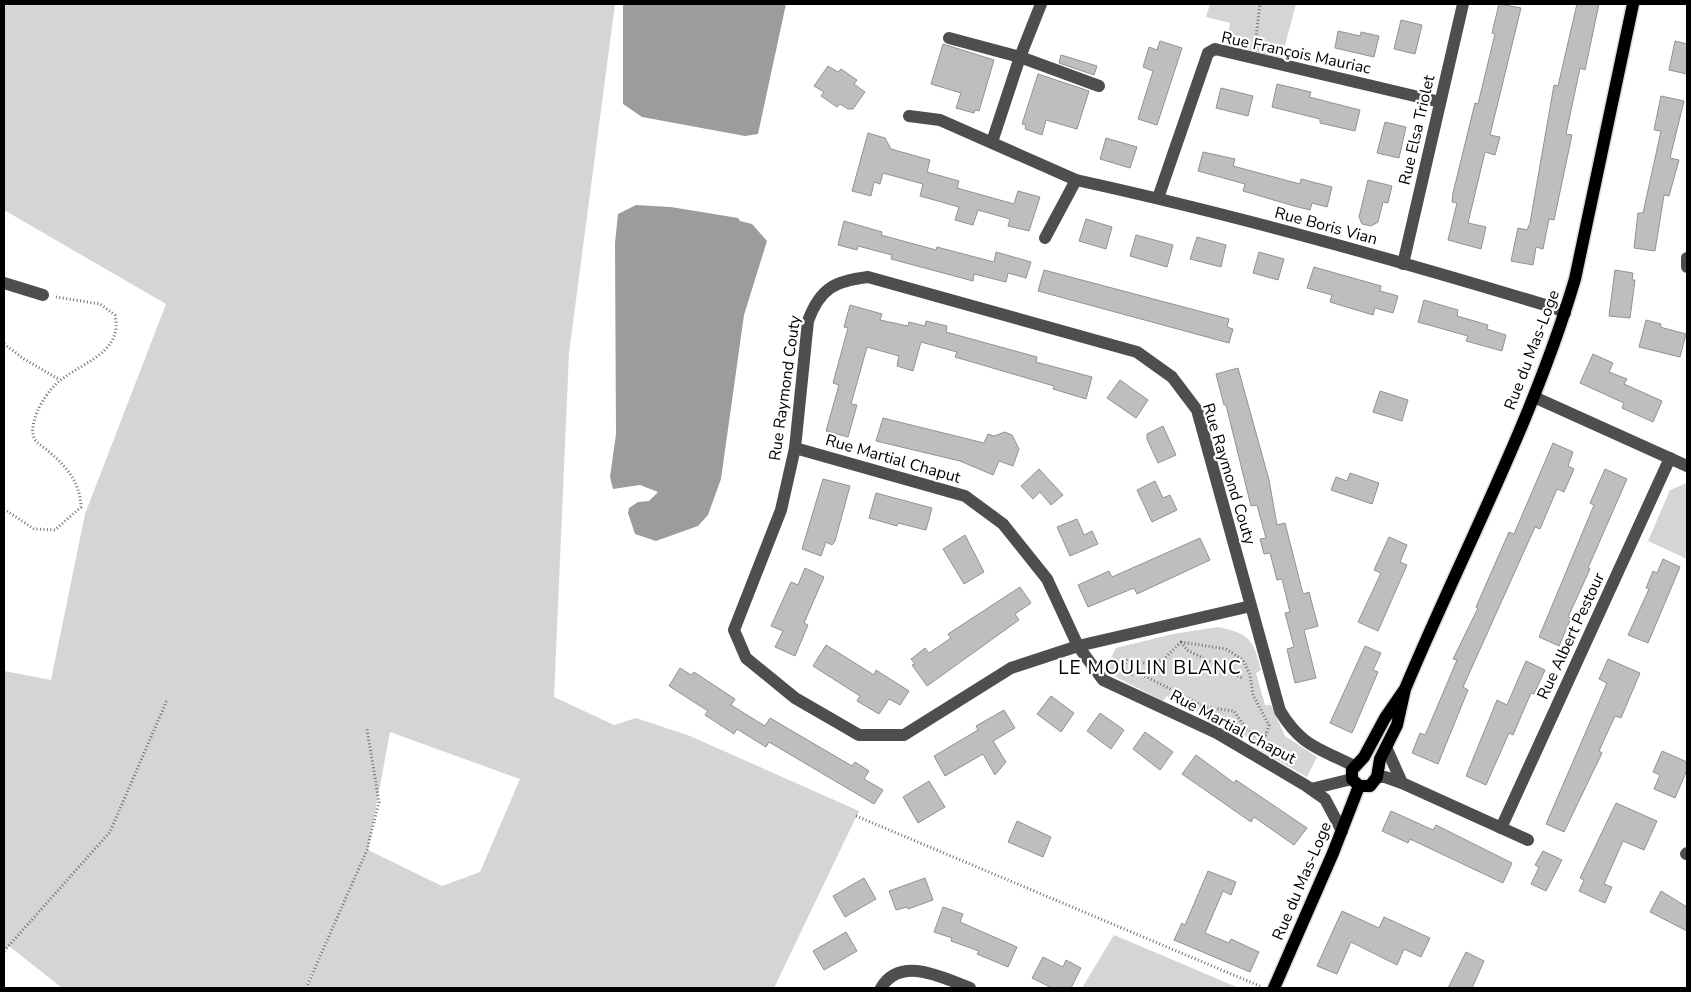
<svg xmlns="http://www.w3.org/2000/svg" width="1691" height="992" font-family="'Nunito Sans',sans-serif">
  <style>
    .green { fill: #d5d5d5; fill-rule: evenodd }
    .water { fill: #9c9c9c }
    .building { fill: #bebebe; stroke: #929292 }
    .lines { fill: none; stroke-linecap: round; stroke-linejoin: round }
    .major-casing { stroke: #dbdbdb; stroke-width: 15 }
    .path { stroke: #707070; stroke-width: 3; stroke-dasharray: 1 2.5; stroke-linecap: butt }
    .minor { stroke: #4e4e4e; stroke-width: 12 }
    .major { stroke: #000; stroke-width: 12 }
    .labels { text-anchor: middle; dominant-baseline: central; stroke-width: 4.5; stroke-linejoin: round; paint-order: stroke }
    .street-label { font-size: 16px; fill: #000; stroke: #fff }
    .quarter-label { font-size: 19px; letter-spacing: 1px; fill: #000; stroke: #fff }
  </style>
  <rect width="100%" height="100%" fill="#fff"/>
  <g class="green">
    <path d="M4,4H615L569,353L554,697L614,725L636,718L690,736L859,811L774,988H306L335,921L305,988H62L9,946L4,951V671L51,680L85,514L166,304L4,210ZM390,732L520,779L480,872L442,886L368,850Z"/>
    <path d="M1210,4H1296L1280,64L1225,51L1230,23L1206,17Z"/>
    <path d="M1687,483V559L1648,541L1670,490Z"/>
    <path d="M1218,627C1251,634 1253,640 1261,670L1256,673L1265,705H1271L1285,736L1317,757L1307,777L1254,747L1256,742L1167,696L1163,701L1110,674L1109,662L1116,648L1173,634Z"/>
    <path d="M1114,935L1239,988H1082Z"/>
  </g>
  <g class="water">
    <path d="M623,4H786L758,134L745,136L642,117L623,104Z"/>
    <path d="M636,205L671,207L738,218L740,221L752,224L767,241L744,315L721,479L708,515L698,526L656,541L635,534L628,513L629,508L638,502L649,501L658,492L640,485L613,489L610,477L616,434L615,243L618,214Z"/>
  </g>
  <g class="building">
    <path d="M1499,4L1521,8L1490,135L1500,137L1495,155L1485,152L1468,223L1486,227L1481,249L1448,240L1457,203L1452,202L1453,193L1475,103L1478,104L1495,34L1492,33Z"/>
    <path d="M1577,4H1599L1585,70L1580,68L1566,134L1572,135L1554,220L1549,219L1543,249L1536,247L1533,265L1511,261L1518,228L1527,230L1530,223L1554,85L1558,86Z"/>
    <path d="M1401,20L1422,25L1415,54L1394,49Z"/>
    <path d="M1338,31L1360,36L1361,32L1379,36L1374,57L1335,48Z"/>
    <path d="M1160,41L1182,48L1157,125L1138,119L1153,71L1143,67L1149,47L1157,50Z"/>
    <path d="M1675,41L1687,44V74L1669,70Z"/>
    <path d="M943,44L994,60L979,111L975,110L974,113L956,108L961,93L931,84Z"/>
    <path d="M1061,55L1097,66L1094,75L1059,63Z"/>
    <path d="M828,66L838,72L841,69L857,80L854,84L865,92L853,109H848L840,104L837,107L821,96L824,92L814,86Z"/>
    <path d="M1038,74L1089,91L1077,129L1046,120L1042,135L1025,129L1026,125L1022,124Z"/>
    <path d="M1277,84L1311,92L1309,97L1360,110L1355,131L1320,123V119L1272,107Z"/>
    <path d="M1221,88L1253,96L1248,116L1216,108Z"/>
    <path d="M1661,96L1684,101L1670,158L1679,160L1669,196L1664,195L1655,251L1634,248L1638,213H1643L1661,131L1654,130Z"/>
    <path d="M1385,122L1406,127L1399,158L1377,153Z"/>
    <path d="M868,133L885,138L891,149L930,160L927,172L959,181L957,188L1014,204L1018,191L1040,197L1029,231L1008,226L1010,219L978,210L973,225L955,220L959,207L920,196L923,184L883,173L880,184L874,182L871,196L852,191Z"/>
    <path d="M1106,138L1137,147L1130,168L1100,159Z"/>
    <path d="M1203,152L1235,159L1233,166L1300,184L1301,179L1332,187L1327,207L1312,203L1310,210L1294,206L1243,191L1245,184L1198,171Z"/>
    <path d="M1368,180L1392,186L1388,203L1383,202L1378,222L1371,226L1362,224L1359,217Z"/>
    <path d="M1086,219L1112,227L1106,249L1079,241Z"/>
    <path d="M844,221L882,232L881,235L936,250L937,247L994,262L996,252L1031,262L1026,278L1008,273L1006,282L974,274L973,281L891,259L892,255L858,246L857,250L838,245Z"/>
    <path d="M1136,235L1173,245L1167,267L1130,256Z"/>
    <path d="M1197,237L1226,245L1221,267L1190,259Z"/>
    <path d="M1259,252L1284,259L1278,280L1253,273Z"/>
    <path d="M1314,267L1381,286L1380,291L1398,296L1393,313L1375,308L1373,315L1330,302L1332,295L1307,288Z"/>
    <path d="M1044,270L1229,319L1227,327L1233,329L1229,343L1038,291Z"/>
    <path d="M1615,270L1633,273L1632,280H1635L1630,318L1609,316Z"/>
    <path d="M1424,300L1458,310L1457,316L1488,325L1487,329L1506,335L1502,351L1466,341L1468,336L1418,322Z"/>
    <path d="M850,305L882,314L880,320L908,326L909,322L925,326L926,321L947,326L946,332L1037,357L1036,362L1092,377L1086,399L1053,389L1054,386L955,357L957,352L921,342L913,371L897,366L899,356L867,347L851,404L857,405L848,437L826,431L839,385L833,383L848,328L844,327Z"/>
    <path d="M1646,320L1661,324L1660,327L1686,334L1680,357L1639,347Z"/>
    <path d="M1593,354L1613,363L1609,372L1627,379L1624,384L1662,401L1653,422L1622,408L1624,403L1580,383Z"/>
    <path d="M1238,368L1269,480L1277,525L1285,523L1303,594L1309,592L1318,626L1304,630L1316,678L1295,683L1287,649L1294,647L1285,613L1290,612L1282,579L1277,580L1270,553L1264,554L1260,539L1266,538L1257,505L1251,506L1226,405H1224L1216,374Z"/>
    <path d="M1120,380L1148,400L1136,418L1107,398Z"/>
    <path d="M1380,391L1408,400L1402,421L1373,412Z"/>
    <path d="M883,418L984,443L988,434L994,436L1005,432L1012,435L1019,449L1013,466L999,461L993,475L960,461L876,441Z"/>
    <path d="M1163,426L1176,455L1158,463L1147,439V434Z"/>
    <path d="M1553,443L1573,452L1568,466L1574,469L1564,492L1557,489L1540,529L1535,527L1463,687L1468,690L1438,764L1412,753L1420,733L1425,735L1429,726L1457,660L1453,659L1478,608L1476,607L1509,532L1514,534Z"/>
    <path d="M1039,469L1063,495L1051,505L1040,492L1033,499L1021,486Z"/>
    <path d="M1605,469L1627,479L1588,568L1590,569L1568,617L1571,618L1559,646L1539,637L1594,505L1590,503Z"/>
    <path d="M1350,473L1379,483L1372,504L1331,490L1336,477L1347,481Z"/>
    <path d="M823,479L850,486L835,541L832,545L826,542L821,556L802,549Z"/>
    <path d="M1155,481L1163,498L1170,495L1177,510L1152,522L1137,490Z"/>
    <path d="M876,493L932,508L926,530L898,523L897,526L869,518Z"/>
    <path d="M1077,519L1084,535L1092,531L1098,544L1070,556L1057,527Z"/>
    <path d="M965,535L984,572L964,584L943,549Z"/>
    <path d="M1389,537L1407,545L1400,562L1407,565L1378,631L1358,622L1381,573L1374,570Z"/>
    <path d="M1200,538L1210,560L1137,594L1134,588L1088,607L1078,585L1109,571L1112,577Z"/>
    <path d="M1663,559L1680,567L1648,643L1628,635L1649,589L1646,588L1653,571L1657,573Z"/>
    <path d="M805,568L824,577L804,623L808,625L795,656L775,647L783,631L771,626L791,582L798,585Z"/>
    <path d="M1020,587L1031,603L1015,614L1019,620L927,686L912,665L915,664L911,659L925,648L929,653L951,638L948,634Z"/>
    <path d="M826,645L874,675L876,670L909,691L900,705L889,699L879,714L857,701L860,696L813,666Z"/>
    <path d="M1365,646L1381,653L1373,670L1378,672L1352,733L1330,723Z"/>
    <path d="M1608,659L1640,673L1621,718L1615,716L1599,751L1602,753L1564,832L1546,824L1607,683L1599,679Z"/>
    <path d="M1526,661L1545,670L1534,694L1531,693L1513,735L1509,733L1486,785L1466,776L1497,700L1507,705Z"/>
    <path d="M680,668L691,675L694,672L735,699L731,705L765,726L770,718L852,766L855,762L869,771L864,779L883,790L874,804L769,742L766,747L737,729L734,734L705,715L708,711L669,686Z"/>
    <path d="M1051,696L1074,713L1061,732L1037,714Z"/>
    <path d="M1004,710L1015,728L993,741L1006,762L995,775L983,754L945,776L934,756L978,730L976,726Z"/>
    <path d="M1100,713L1124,730L1111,749L1087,731Z"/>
    <path d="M1145,732L1173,752L1160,770L1133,749Z"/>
    <path d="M1662,751L1687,762V770L1675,798L1654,789L1660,775L1653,772Z"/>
    <path d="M1196,755L1234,783L1236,780L1307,828L1294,845L1254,817L1251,822L1182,774Z"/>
    <path d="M929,781L945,807L918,823L903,797Z"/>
    <path d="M1616,803L1657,821L1644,850L1623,841L1604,884L1612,887L1605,903L1579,891L1584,880L1580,878Z"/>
    <path d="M1391,811L1433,830L1436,825L1512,863L1503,883L1410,839L1408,843L1382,831Z"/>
    <path d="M1017,821L1051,837L1043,857L1008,842Z"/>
    <path d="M1543,851L1562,860L1546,891L1531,884L1539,867L1535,865Z"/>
    <path d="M1208,871L1236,882L1231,895L1223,891L1205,933L1229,943L1231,939L1259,952L1250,972L1174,940L1182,923L1185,925Z"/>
    <path d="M864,878L876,899L845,917L833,896Z"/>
    <path d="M925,878L933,900L908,909L907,907L896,910L889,891Z"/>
    <path d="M1661,891L1687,907V931L1650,912Z"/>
    <path d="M943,907L963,914L960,922L1017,947L1008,967L977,954L979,951L951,941L952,938L934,932Z"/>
    <path d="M1342,911L1379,928L1384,917L1430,938L1421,957L1404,949L1397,965L1351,942L1337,974L1317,966Z"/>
    <path d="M846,932L857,951L824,970L813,951Z"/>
    <path d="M1466,952L1484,961L1472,988H1448Z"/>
    <path d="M1043,957L1063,967L1066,960L1081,968L1071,988H1052L1032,978Z"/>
  </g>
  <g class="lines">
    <g class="major-casing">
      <g id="major">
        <path d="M1405,689L1385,718L1364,757L1352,770V779L1359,786H1370L1377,777L1380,759L1397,725L1405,689C1462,553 1533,421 1575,279L1633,4"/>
        <path d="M1274,988L1333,853L1359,786"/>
      </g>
    </g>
    <g class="path">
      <path d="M1255,45L1260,4"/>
      <path d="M4,344L24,359L60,380"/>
      <path d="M4,509L34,529L55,530L81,507C80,482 67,467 48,451C44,447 36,443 34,438C31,429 34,421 37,412C41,402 53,385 62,379C86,361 123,351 115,315L100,304L56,297"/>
      <path d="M1181,642L1226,649L1243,660L1250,675L1253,695L1269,725L1266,735L1256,736L1246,729L1234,711L1205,707L1141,674L1129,675L1123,668L1128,659L1152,665L1165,658Z"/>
      <path d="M1181,642L1187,650L1242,678"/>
      <path d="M856,816L1262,987"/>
      <path d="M4,951L110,832L167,700"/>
      <path d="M306,988L367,850L379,802L367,729"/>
    </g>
    <g class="minor">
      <path d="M949,38L1020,57L1099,86"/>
      <path d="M909,116L940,120L1076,180"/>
      <path d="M992,142L1020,57L1041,4"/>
      <path d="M1158,198L1208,53L1215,49L1440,102"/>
      <path d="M1045,238L1076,180C1237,215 1397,260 1555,308L1565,313"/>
      <path d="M1687,258V267"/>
      <path d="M1403,264L1463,4"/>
      <path d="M4,283L43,295"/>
      <path d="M1534,397L1687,466"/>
      <path d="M795,448L965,496L1003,524L1047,579L1078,646L1103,680L1217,733L1305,785L1325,799L1342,831"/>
      <path d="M1251,606L1078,646L1011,668L904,735H859L795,698L746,658L734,630L781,510L795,448L808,321C820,288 835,281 868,277L1137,352L1172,377L1197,410L1280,711C1302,747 1319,748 1354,766"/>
      <path d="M1386,747L1402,783"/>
      <path d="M1377,777H1385L1402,783L1528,840"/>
      <path d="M1311,789L1352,779"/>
      <path d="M1501,828L1670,458"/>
      <path d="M1686,854L1687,853"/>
      <path d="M881,988C901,955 943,978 970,988"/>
    </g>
    <use href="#major" class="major"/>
  </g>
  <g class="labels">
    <g class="street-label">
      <text transform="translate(1296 53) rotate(12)">Rue François Mauriac</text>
      <text transform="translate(1417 130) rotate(-77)">Rue Elsa Triolet</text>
      <text transform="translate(1326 226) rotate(15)">Rue Boris Vian</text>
      <text transform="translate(1532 350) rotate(-69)">Rue du Mas-Loge</text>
      <text transform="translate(785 388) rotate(-82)">Rue Raymond Couty</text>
      <text transform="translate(893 459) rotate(16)">Rue Martial Chaput</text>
      <text transform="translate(1229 474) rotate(73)">Rue Raymond Couty</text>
      <text transform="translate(1571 636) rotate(-65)">Rue Albert Pestour</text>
      <text transform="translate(1233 727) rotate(28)">Rue Martial Chaput</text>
      <text transform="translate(1302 881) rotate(-67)">Rue du Mas-Loge</text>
    </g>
    <g class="quarter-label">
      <text x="1150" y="668">LE MOULIN BLANC</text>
    </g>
  </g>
  <rect width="1691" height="992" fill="none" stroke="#000000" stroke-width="10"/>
</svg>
